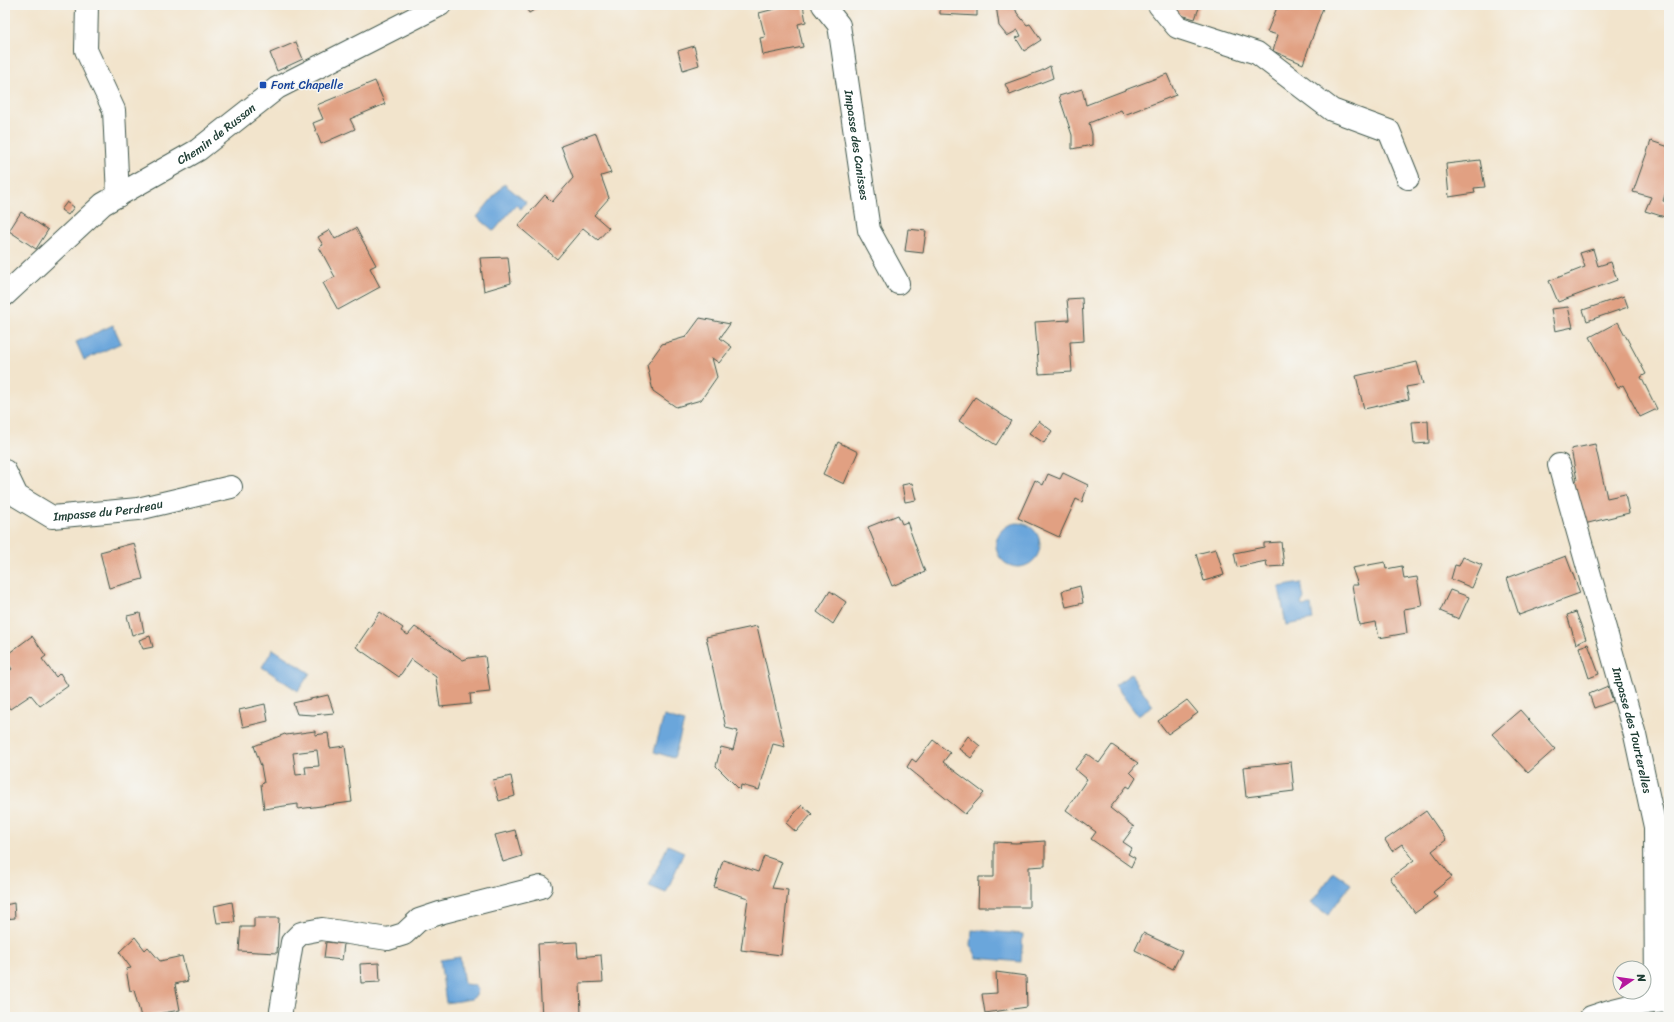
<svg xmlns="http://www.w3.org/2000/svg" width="1674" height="1022" font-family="Sriracha,sans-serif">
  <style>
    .water { fill: #6ba6db; stroke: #457288 }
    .building { fill: #e1a082; fill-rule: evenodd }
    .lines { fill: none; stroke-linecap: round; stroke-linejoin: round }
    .minor-casing { stroke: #3f564b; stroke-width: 24 }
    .minor { stroke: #fff; stroke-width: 22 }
    .transit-dot { fill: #1a4fb4; stroke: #f6f6f2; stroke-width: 1.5 }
    .labels { text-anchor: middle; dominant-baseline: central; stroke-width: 3; stroke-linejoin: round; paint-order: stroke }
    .transit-label { font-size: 12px; fill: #164399; stroke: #f6f6f2; text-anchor: start }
    .street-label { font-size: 12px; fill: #1f3d34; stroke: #f6f6f2 }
  </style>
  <rect width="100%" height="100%" fill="#f6f6f2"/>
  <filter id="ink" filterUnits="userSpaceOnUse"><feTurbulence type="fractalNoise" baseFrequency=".025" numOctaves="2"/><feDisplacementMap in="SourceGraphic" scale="8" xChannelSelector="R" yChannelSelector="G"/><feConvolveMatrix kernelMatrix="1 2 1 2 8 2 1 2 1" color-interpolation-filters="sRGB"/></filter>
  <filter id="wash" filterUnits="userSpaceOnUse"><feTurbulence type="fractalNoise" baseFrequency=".012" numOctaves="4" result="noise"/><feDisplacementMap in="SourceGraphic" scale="16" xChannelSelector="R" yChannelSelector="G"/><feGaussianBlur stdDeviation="0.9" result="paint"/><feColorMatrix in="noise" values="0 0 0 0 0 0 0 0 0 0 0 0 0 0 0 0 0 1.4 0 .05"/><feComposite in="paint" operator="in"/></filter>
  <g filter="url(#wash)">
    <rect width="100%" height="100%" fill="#f2e4cc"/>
    <g class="water">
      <path d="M504,184L526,202L521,209L516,205L494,231L477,217Z"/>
      <path d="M113,325L121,343L84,360L76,342Z"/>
      <circle cx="1018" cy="545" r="22"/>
      <path d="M1301,583L1304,598L1301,604L1303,606L1311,605L1313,620L1286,625L1279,587Z"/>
      <path d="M273,649L310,673L298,691L262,667Z"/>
      <path d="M1131,674L1153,706L1138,716L1115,685Z"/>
      <path d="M664,716L684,722L674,758L654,752Z"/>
      <path d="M668,845L684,852L666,893L649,886Z"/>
      <path d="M1334,872L1351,884L1328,915L1311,903Z"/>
      <path d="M972,930L1023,934L1021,962L977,958L971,945Z"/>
      <path d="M460,957L464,984L474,985L478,990L476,996L471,999L446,1003L440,960Z"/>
    </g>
    <g id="blocks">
      <g class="building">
        <path d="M524,5H543L529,13Z"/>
        <path d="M790,5H803L806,22L798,24L803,47L763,55L760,38L765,37L759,13Z"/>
        <path d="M940,5H977V16L940,14Z"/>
        <path d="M996,5H1014L1017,13L1027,25L1030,24L1041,40L1024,51L1016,38L1021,36L1018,30L1007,36L999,26Z"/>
        <path d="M1171,5H1200L1195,19L1170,12Z"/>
        <path d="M1278,5L1288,10L1290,5H1324L1303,64L1273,51L1278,35L1267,32Z"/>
        <path d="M296,42L303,59L277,71L270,53Z"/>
        <path d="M694,46L699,65L683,70L678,51Z"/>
        <path d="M1050,66L1053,78L1010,95L1005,84L1041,71Z"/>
        <path d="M1167,74L1176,95L1124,115L1121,110L1089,123L1092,134V145L1072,149V135L1059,96L1082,89L1086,105Z"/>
        <path d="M375,81L385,104L350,119L355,129L321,144L313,123L323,119L317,105Z"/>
        <path d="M596,133L611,173L601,176L609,198L594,215L609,228L598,240L583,228L557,259L518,226L545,195L552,202L573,178L561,146Z"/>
        <path d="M1651,141L1669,147V182L1663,201L1669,203L1668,218L1645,211L1651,197L1633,192Z"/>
        <path d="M1480,160L1485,187L1474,188L1475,193L1449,197L1446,164Z"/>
        <path d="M67,202L74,207L68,215L61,210Z"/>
        <path d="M21,212L48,230L36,249L9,231Z"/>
        <path d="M356,228L376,265L370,268L380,287L338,310L323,283L335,277L319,247L323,245L318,237L330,230L335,239Z"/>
        <path d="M908,229L926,231L923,253L905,251Z"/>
        <path d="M1593,249L1598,266L1611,262L1617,280L1558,302L1549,281L1585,267L1580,253Z"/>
        <path d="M508,257L511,283L484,291L480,258Z"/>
        <path d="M1624,296L1628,307L1587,321L1583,310Z"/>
        <path d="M1082,298L1084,341L1070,342L1072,372L1039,374L1035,322L1069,320L1067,299Z"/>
        <path d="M1568,307L1573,327L1555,331L1551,309Z"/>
        <path d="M700,318L730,324L720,338L732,347L719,363L712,358L717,377L701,400L676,407L653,391L647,365L662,344L686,337Z"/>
        <path d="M1618,322L1646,374L1641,377L1657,409L1640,417L1623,385L1618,388L1590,337Z"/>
        <path d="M1417,362L1423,384L1406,387L1409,399L1364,409L1356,376Z"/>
        <path d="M975,397L1011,421L996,445L959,421Z"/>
        <path d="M1039,421L1052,431L1044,443L1029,433Z"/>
        <path d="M1428,421L1429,443L1414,444L1412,422Z"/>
        <path d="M838,442L858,452L844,484L823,474Z"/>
        <path d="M1595,444L1607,498L1625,494L1629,513L1580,525L1569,483L1577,480L1571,449Z"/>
        <path d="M1063,473L1088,485L1082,502L1076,499L1059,537L1018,518L1035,480L1043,485L1048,474L1060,479Z"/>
        <path d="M912,483L916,500L905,502L902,485Z"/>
        <path d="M898,515L902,524L907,522L925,572L892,586L868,527Z"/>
        <path d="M1281,542L1284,566L1267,567L1266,561L1237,567L1234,553L1264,547V543Z"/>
        <path d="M134,543L143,579L109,588L100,552Z"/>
        <path d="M1216,549L1224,575L1204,581L1196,554Z"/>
        <path d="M1566,556L1580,593L1519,615L1507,578Z"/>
        <path d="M1463,557L1482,565L1472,588L1451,579L1455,565L1459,566Z"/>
        <path d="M1385,562L1386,569L1402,566L1404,579L1417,577L1422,606L1404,609L1407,633L1379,638L1376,622L1359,625L1352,585H1358L1352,568Z"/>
        <path d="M1080,586L1083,603L1066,607L1062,591Z"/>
        <path d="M1450,590L1469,597L1459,619L1440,611Z"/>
        <path d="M830,591L846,602L833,624L817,612Z"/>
        <path d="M380,612L403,628L401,631L408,635L415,627L463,660L469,658L485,656L490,692L470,694L471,704L440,707L436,677L411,659L399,677L356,647Z"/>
        <path d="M1576,612L1586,639L1576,644L1567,615Z"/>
        <path d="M140,613L144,632L132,635L127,616Z"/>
        <path d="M757,626L785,747L773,744L759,790L741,785L740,790L716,766L721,747L733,750L738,731L726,728L706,637Z"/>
        <path d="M32,636L46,656L42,659L56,677L60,673L68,686L40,706L31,695L10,709L5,702V674L12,669L5,659V656Z"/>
        <path d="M150,636L153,647L143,649L139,640Z"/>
        <path d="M1588,644L1599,674L1589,678L1579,647Z"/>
        <path d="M1608,686L1613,701L1594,708L1589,694Z"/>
        <path d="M328,695L334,713L313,715L297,714L293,703Z"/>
        <path d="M1187,700L1198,713L1168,734L1158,721Z"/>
        <path d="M265,704L268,721L243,727L239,710Z"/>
        <path d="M1520,710L1555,749L1528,773L1492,734Z"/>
        <path d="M315,731V735L328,733L330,748L345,746L352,802L298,809V804L264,809L261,784L264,783L261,766L254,746L285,734L286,735ZM317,750L319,766L305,767L306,774L296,775L293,753Z"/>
        <path d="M968,736L980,746L971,758L959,749Z"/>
        <path d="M933,740L950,753L943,762L984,793L965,814L907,767L912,759L916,762Z"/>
        <path d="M1112,745L1138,763L1130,772L1136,778L1130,788L1127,786L1110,808L1134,827L1123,842L1132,848L1128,854L1135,858L1131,867L1091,839L1096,832L1066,810L1087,779L1075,769L1087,754L1099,763Z"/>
        <path d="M1291,762L1294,791L1246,797L1243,767Z"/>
        <path d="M511,776L515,796L499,801L493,780Z"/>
        <path d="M802,805L812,814L796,832L786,823Z"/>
        <path d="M1426,811L1446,840L1432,851L1452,877L1433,892L1437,897L1415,913L1390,878L1414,860L1402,844L1392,851L1385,840Z"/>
        <path d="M515,830L522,856L503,862L495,835Z"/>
        <path d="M1045,841V866L1029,867V907H978L979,877H994V842L1016,843Z"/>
        <path d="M764,856L782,862L772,888L788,890L781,955L741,950L748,898L714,887L723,860L758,872Z"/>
        <path d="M232,902L235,922L217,923L214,906Z"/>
        <path d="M14,903L15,918L5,919V905Z"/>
        <path d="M254,918H279L277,953L239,951L241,927H254Z"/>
        <path d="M1143,933L1182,951L1173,969L1135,950Z"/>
        <path d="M135,937L145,950L148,947L160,961L182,956L188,981L175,984L180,1010L141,1017L134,990L130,991L126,969L131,968L119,952Z"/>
        <path d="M326,942L344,944L342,960L324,958Z"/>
        <path d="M577,942L578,957L601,955L603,982L580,983L581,1017H542L538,944Z"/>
        <path d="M379,963L380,982L361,983L360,964Z"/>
        <path d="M996,972L1026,976L1027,1007L985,1013L982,994L997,993Z"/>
      </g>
    </g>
  </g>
  <g filter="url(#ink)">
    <use href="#blocks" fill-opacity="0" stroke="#3f564b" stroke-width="1"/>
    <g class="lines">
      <g class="minor-casing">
        <g id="minor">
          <path d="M87,5L86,50L114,110L118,196"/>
          <path id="s1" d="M823,5L839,25L869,230L898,283"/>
          <path d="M1159,5L1177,27L1257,53L1332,110L1389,131L1408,178"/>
          <path id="s2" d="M5,295L103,204L198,150L277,88L440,5"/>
          <path id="s3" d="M1559,465L1635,735L1655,827L1656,1002"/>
          <path id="s4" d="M5,471L17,496L52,517L138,509L231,487"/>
          <path d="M280,1017L292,942L301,933L322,929L388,939L404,934L419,920L443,912L541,887"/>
          <path d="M1591,1017C1616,1008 1642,1002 1669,1001"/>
        </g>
      </g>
      <use href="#minor" class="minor"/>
    </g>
  </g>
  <rect class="transit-dot" x="259" y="81" width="8" height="8" rx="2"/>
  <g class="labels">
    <g class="transit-label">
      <text x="271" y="85">Font Chapelle</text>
    </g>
    <g class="street-label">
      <text stroke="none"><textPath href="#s2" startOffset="267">Chemin de Russan</textPath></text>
      <text stroke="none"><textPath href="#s1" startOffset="147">Impasse des Canisses</textPath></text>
      <text stroke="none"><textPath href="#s4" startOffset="125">Impasse du Perdreau</textPath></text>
      <text stroke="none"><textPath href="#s3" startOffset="275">Impasse des Tourterelles</textPath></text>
    </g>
  </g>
  <rect width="1674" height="1022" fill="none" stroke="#f6f6f2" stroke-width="20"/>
  <g transform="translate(1632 980) rotate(77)"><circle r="19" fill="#f6f6f2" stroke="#a0aca6"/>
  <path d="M0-3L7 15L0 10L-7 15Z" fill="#b5179e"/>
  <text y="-6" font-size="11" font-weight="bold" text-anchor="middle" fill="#1f3d34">N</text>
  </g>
</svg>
